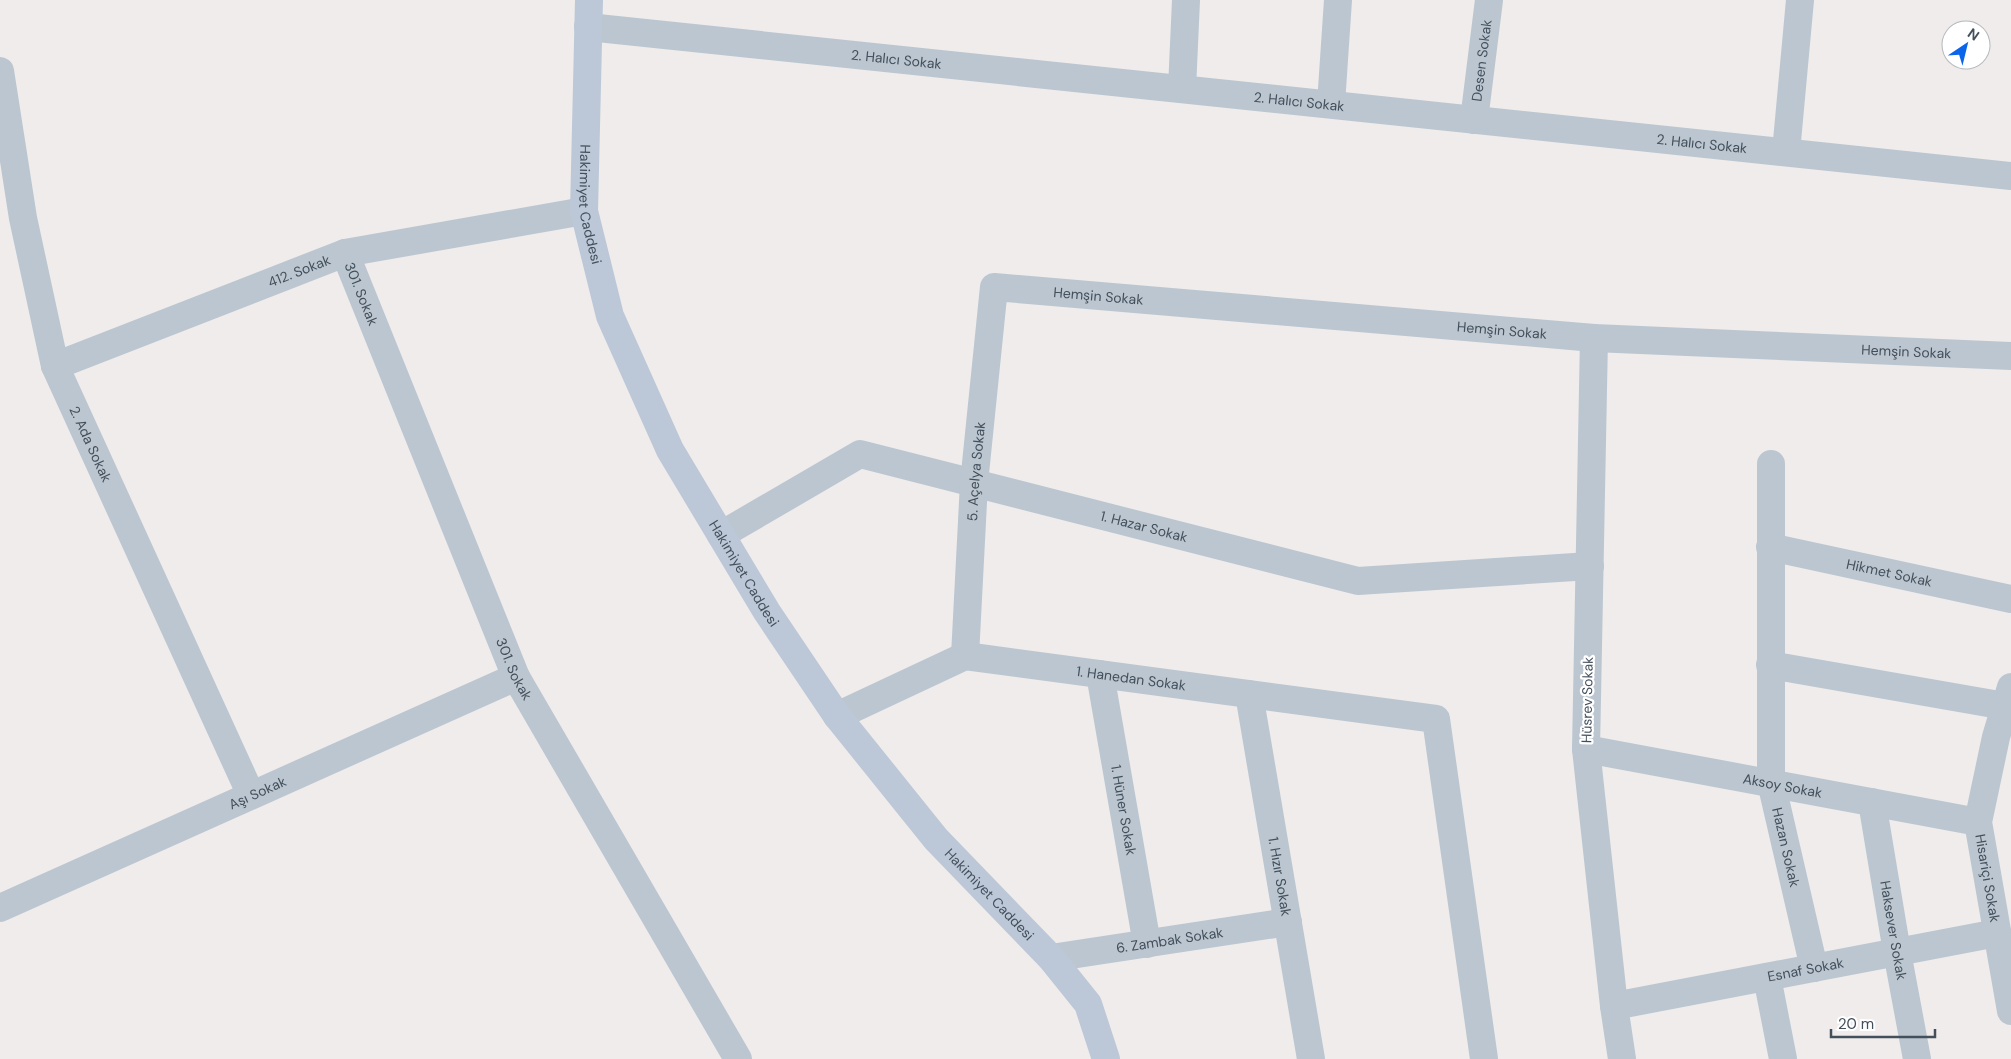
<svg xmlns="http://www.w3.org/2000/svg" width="2011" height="1059" font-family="'DM Sans',sans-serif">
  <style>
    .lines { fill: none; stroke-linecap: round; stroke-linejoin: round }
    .minor { stroke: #bbc6d0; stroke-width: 28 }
    .secondary { stroke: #bcc8d7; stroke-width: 28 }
    .labels { text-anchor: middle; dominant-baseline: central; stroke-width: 4.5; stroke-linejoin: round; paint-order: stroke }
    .street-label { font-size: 14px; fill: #434f5b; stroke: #fff }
  </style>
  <rect width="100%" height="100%" fill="#efeceb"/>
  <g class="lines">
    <g class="minor">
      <path id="s1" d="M588,27L2011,176"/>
      <path id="s2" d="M0,71L23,218L55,366L251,795"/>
      <path d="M1182,89L1186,0"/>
      <path d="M1331,104L1338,0"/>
      <path id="s3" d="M1474,120L1489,0"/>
      <path d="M1786,152L1800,0"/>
      <path id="s4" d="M345,253L516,677L738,1059"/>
      <path d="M1594,338L1586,749L1614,1006L1622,1059"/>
      <path id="s5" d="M55,366L345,253L584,211"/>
      <path id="s6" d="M1771,464V782L1814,968"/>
      <path id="s7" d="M721,535L860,454L1358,581L1590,566"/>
      <path id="s8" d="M1770,547L2011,599"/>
      <path id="s9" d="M965,656L974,483L994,287L1594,338L2011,356"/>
      <path d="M1770,665L2005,706"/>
      <path id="s10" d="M1100,674L1147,944"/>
      <path id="s11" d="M2011,687L1996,737L1978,822L2011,1011"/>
      <path id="s12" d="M1249,694L1311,1059"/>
      <path id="s13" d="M837,716L965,656L1436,719L1484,1059"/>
      <path id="s14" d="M1586,749L1978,822"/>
      <path id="s15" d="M1872,802L1897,952L1917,1059"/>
      <path id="s16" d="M0,908L516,677"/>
      <path id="s17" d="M1051,958L1288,922"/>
      <path d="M1767,977L1783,1059"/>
      <path id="s18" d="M1614,1006L1997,933"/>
    </g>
    <path class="secondary" id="s19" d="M589,0L584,211L610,316L670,450L767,612L837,716L936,839L1051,958L1088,1004L1106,1059"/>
  </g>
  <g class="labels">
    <g class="street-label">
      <text stroke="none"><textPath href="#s1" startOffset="310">2. Halıcı Sokak</textPath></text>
      <text stroke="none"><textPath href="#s3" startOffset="60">Desen Sokak</textPath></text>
      <text stroke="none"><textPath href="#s1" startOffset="715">2. Halıcı Sokak</textPath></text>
      <text stroke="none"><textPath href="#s1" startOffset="1120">2. Halıcı Sokak</textPath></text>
      <text stroke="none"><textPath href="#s19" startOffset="205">Hakimiyet Caddesi</textPath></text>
      <text stroke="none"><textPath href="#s5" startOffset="262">412. Sokak</textPath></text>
      <text stroke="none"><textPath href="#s4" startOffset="44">301. Sokak</textPath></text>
      <text stroke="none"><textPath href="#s9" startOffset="475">Hemşin Sokak</textPath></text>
      <text stroke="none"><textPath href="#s9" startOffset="880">Hemşin Sokak</textPath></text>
      <text stroke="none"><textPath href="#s9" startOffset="1285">Hemşin Sokak</textPath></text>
      <text stroke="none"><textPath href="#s2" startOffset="386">2. Ada Sokak</textPath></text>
      <text stroke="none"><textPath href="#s9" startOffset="185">5. Açelya Sokak</textPath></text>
      <text stroke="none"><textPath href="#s7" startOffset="454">1. Hazar Sokak</textPath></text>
      <text stroke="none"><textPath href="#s19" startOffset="610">Hakimiyet Caddesi</textPath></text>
      <text stroke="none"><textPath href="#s8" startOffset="122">Hikmet Sokak</textPath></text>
      <text stroke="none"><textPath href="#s4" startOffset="449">301. Sokak</textPath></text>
      <text stroke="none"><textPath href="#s13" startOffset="309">1. Hanedan Sokak</textPath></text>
      <text transform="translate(1587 700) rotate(-89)">Hüsrev Sokak</text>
      <text stroke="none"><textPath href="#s14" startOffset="200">Aksoy Sokak</textPath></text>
      <text stroke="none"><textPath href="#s16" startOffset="282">Aşı Sokak</textPath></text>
      <text stroke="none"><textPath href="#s10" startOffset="138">1. Hüner Sokak</textPath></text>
      <text stroke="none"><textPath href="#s6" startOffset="385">Hazan Sokak</textPath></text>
      <text stroke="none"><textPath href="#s12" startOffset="185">1. Hızır Sokak</textPath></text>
      <text stroke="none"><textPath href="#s11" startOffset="196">Hisariçi Sokak</textPath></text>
      <text stroke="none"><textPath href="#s19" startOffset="1015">Hakimiyet Caddesi</textPath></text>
      <text stroke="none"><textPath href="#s15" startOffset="130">Haksever Sokak</textPath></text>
      <text stroke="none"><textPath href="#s17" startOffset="120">6. Zambak Sokak</textPath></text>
      <text stroke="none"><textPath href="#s18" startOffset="195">Esnaf Sokak</textPath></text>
    </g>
  </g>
  <g transform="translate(1966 45) rotate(35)"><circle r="24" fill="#ffffff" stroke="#b4b9bd"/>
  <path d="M0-4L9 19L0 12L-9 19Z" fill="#0a65ea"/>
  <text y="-8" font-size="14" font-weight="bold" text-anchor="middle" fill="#434f5b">N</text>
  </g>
  <path d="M1831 1029v8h104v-8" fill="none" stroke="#434f5b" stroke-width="2.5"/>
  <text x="1838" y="1029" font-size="15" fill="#434f5b" stroke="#ffffff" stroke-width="4" paint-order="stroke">20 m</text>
</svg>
